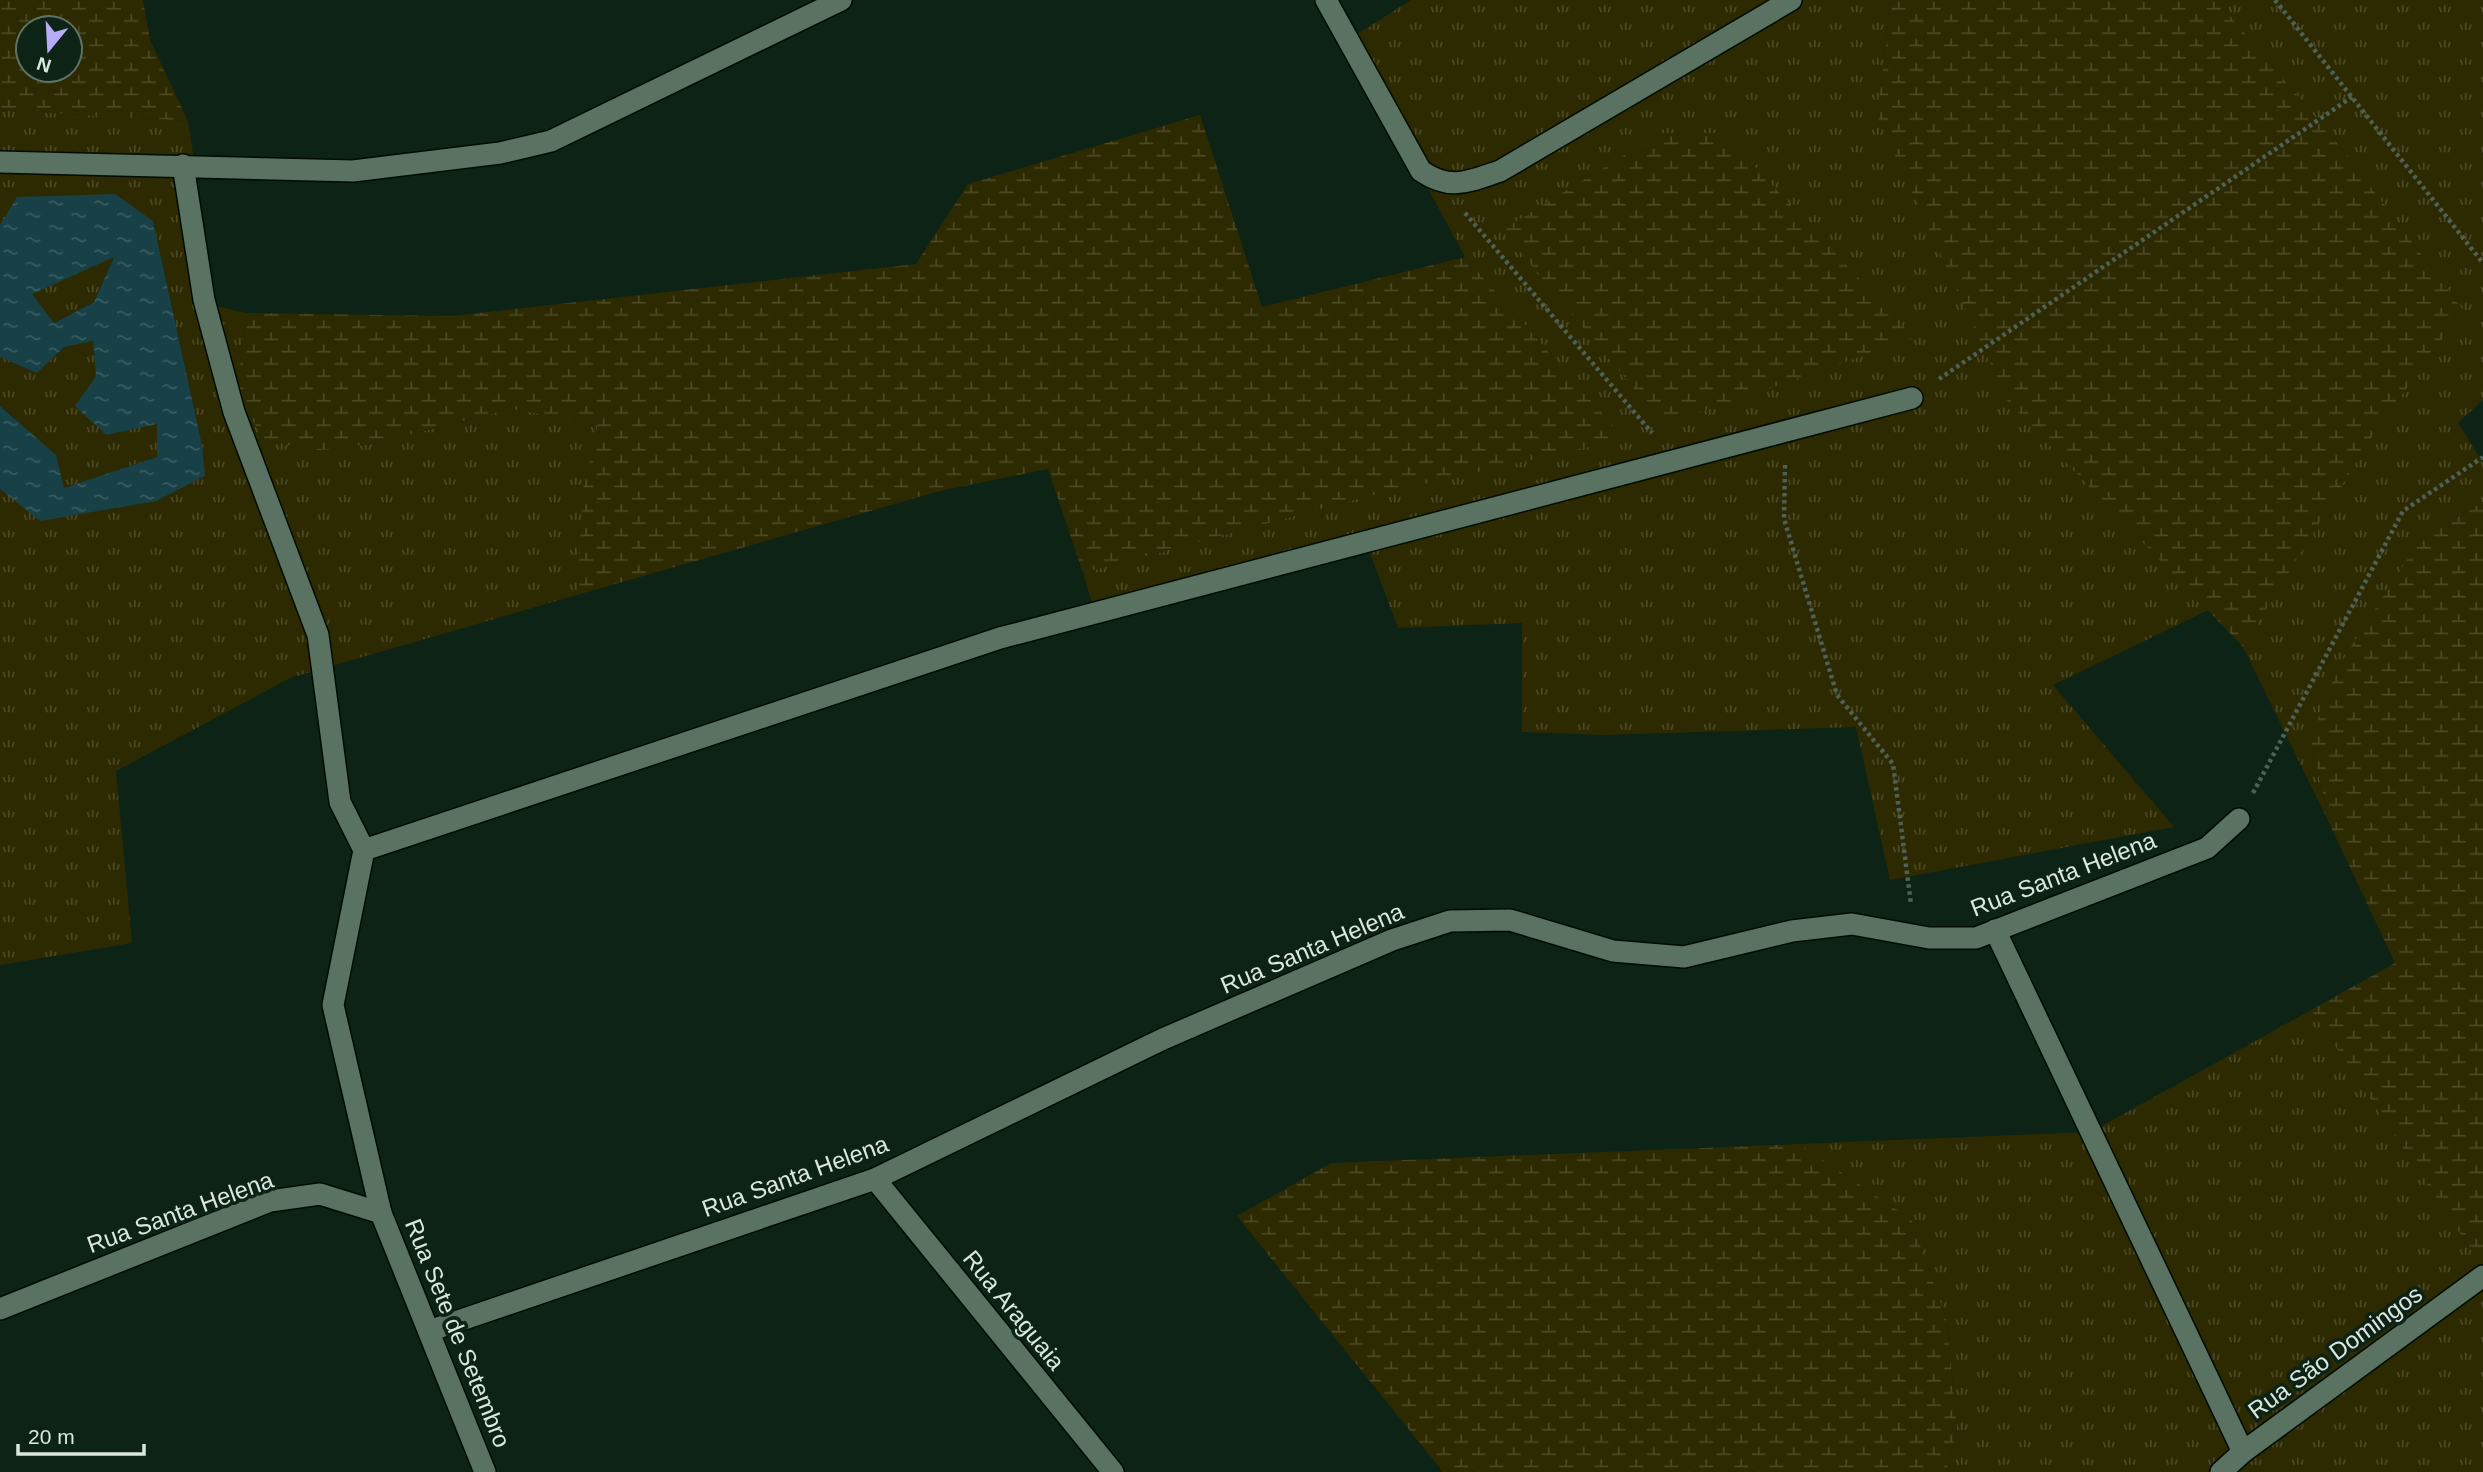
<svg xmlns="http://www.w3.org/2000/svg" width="2483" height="1472" font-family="Arial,sans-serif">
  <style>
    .grass { fill: url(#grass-tufts) }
    .wetland { fill: url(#wetland-marsh); fill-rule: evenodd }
    .water { fill: url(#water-ripples); fill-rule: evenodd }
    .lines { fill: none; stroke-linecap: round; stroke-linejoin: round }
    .minor-casing { stroke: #000c03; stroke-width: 24 }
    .path { stroke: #4d6156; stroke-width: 4.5; stroke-dasharray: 3.5 3.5; stroke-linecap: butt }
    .minor { stroke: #597262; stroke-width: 21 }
    .labels { text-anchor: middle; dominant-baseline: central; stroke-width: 7; stroke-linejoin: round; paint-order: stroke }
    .street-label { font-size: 24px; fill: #dbe8df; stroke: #0c2316 }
  </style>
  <defs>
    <pattern id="grass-tufts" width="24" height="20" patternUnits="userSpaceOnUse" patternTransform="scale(1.75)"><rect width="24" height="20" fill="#2d2900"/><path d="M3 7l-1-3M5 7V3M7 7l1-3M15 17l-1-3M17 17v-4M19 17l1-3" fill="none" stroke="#4b4825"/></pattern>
    <pattern id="wetland-marsh" width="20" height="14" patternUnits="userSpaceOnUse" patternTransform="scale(1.75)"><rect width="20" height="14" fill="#2d2900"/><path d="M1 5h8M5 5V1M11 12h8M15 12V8" fill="none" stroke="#4b4825"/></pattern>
    <pattern id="water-ripples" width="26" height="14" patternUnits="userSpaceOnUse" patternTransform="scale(1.75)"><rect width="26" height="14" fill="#184047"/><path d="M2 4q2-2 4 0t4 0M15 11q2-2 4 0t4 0" fill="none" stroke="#395c61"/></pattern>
  </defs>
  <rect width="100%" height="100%" fill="#0c2316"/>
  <g class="grass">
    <path d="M1411,0H1891L1877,116L2221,604L2053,685L2174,827L1890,880L1856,727L1604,735L1522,732V623L1398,628L1366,542L1095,613L1083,573L1361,498L1624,438L1465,257L1348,40Z"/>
    <path d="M2217,0H2483V400L2458,423L2483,463V502L2421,538L2310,740L2331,827L2243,647L2373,434L2463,310L2347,155Z"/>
    <path d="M0,110L188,121L216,306L246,313L237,391L262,438L311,451L373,444L510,409L598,423L577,595L290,678L116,771L132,943L0,965V489L41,521L202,445L153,221L0,225Z"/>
    <path d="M114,256L94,302L53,323L31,294Z"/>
    <path d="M93,340L106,435L157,423V457L64,488L13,416L0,406V357L37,373L64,347Z"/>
    <path d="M2311,1010L2483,1268V1472H1946L1957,1429L1947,1322L1911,1219L1799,1144L2091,1132Z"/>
  </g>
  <g class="wetland">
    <path d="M0,0H143L150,40L188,121L0,110ZM28,28H70V70H28Z"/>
    <path d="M1891,0H2217L2347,155L2463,310L2373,435L2243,647L2008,402L1877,116Z"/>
    <path d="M1200,115L1262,307L1465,257L1625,439L1361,498L1083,573L1048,469L940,491L577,595L583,488L598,423L510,409L373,444L311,451L262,438L237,391L246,313L451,316L916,264L968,184Z"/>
    <path d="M1660,133H1724L1914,338L1664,425L1502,230Z"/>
    <path d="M2483,502V1268L2311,1010L2395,963L2331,827L2310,740L2338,667L2421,538Z"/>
    <path d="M1799,1144L1911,1219L1947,1322L1957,1429L1946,1472H1443L1237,1216L1331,1163Z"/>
  </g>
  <path class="water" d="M115,194L153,221L202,445L205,476L156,501L40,521L0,489V406L56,455L64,488L157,457V424L106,435L75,406L96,376L93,341L64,347L37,373L0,357V225L17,197ZM114,257L94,302L54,323L32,294Z"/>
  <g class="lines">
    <g class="minor-casing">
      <g id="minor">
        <path d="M1326,0L1421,171C1451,191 1467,182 1500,171L1791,0"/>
        <path d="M0,162L353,171L500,153L551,141L841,0"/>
        <path d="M183,165L204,300L234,412L318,635L340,802L364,850L333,1005L381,1213L485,1472"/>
        <path d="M364,850L1000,638L1912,398"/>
        <path d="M1995,930L2243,1452"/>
        <path d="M875,1179L1113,1472"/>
        <path d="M0,1309L270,1201L320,1194L381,1213"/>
        <path d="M429,1331L875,1179L1163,1039L1392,940L1450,921L1510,920L1613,951L1684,957L1792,931L1852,924L1929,938H1976L2207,848L2239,819"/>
        <path d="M2221,1472L2243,1452L2483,1276"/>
      </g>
    </g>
    <g class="path">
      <path d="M2275,0L2483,263"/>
      <path d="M1465,213L1652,433"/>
      <path d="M1939,379L2352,97"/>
      <path d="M1785,465L1784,519L1837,695L1893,764L1911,904"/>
      <path d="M2253,793L2403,511L2483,457"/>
    </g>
    <use href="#minor" class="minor"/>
  </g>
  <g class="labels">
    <g class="street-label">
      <text transform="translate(2063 874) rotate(-21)">Rua Santa Helena</text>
      <text transform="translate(1312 948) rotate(-23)">Rua Santa Helena</text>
      <text transform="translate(795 1176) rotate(-20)">Rua Santa Helena</text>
      <text transform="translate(180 1212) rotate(-20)">Rua Santa Helena</text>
      <text transform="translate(1014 1310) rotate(51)">Rua Araguaia</text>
      <text transform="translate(458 1333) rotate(68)">Rua Sete de Setembro</text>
      <text transform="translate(2335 1352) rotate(-36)">Rua São Domingos</text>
    </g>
  </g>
  <g transform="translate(49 49) rotate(198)"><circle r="33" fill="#0c2316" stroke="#5f7266" stroke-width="2"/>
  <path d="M0-5L12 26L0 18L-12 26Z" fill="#b8abf7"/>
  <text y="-10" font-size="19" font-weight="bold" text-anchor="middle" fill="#dbe8df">N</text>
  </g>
  <path d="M18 1444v10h126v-10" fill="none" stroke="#dbe8df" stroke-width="3.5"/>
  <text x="28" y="1444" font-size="21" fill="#dbe8df" stroke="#0c2316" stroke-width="5" paint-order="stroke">20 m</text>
</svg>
